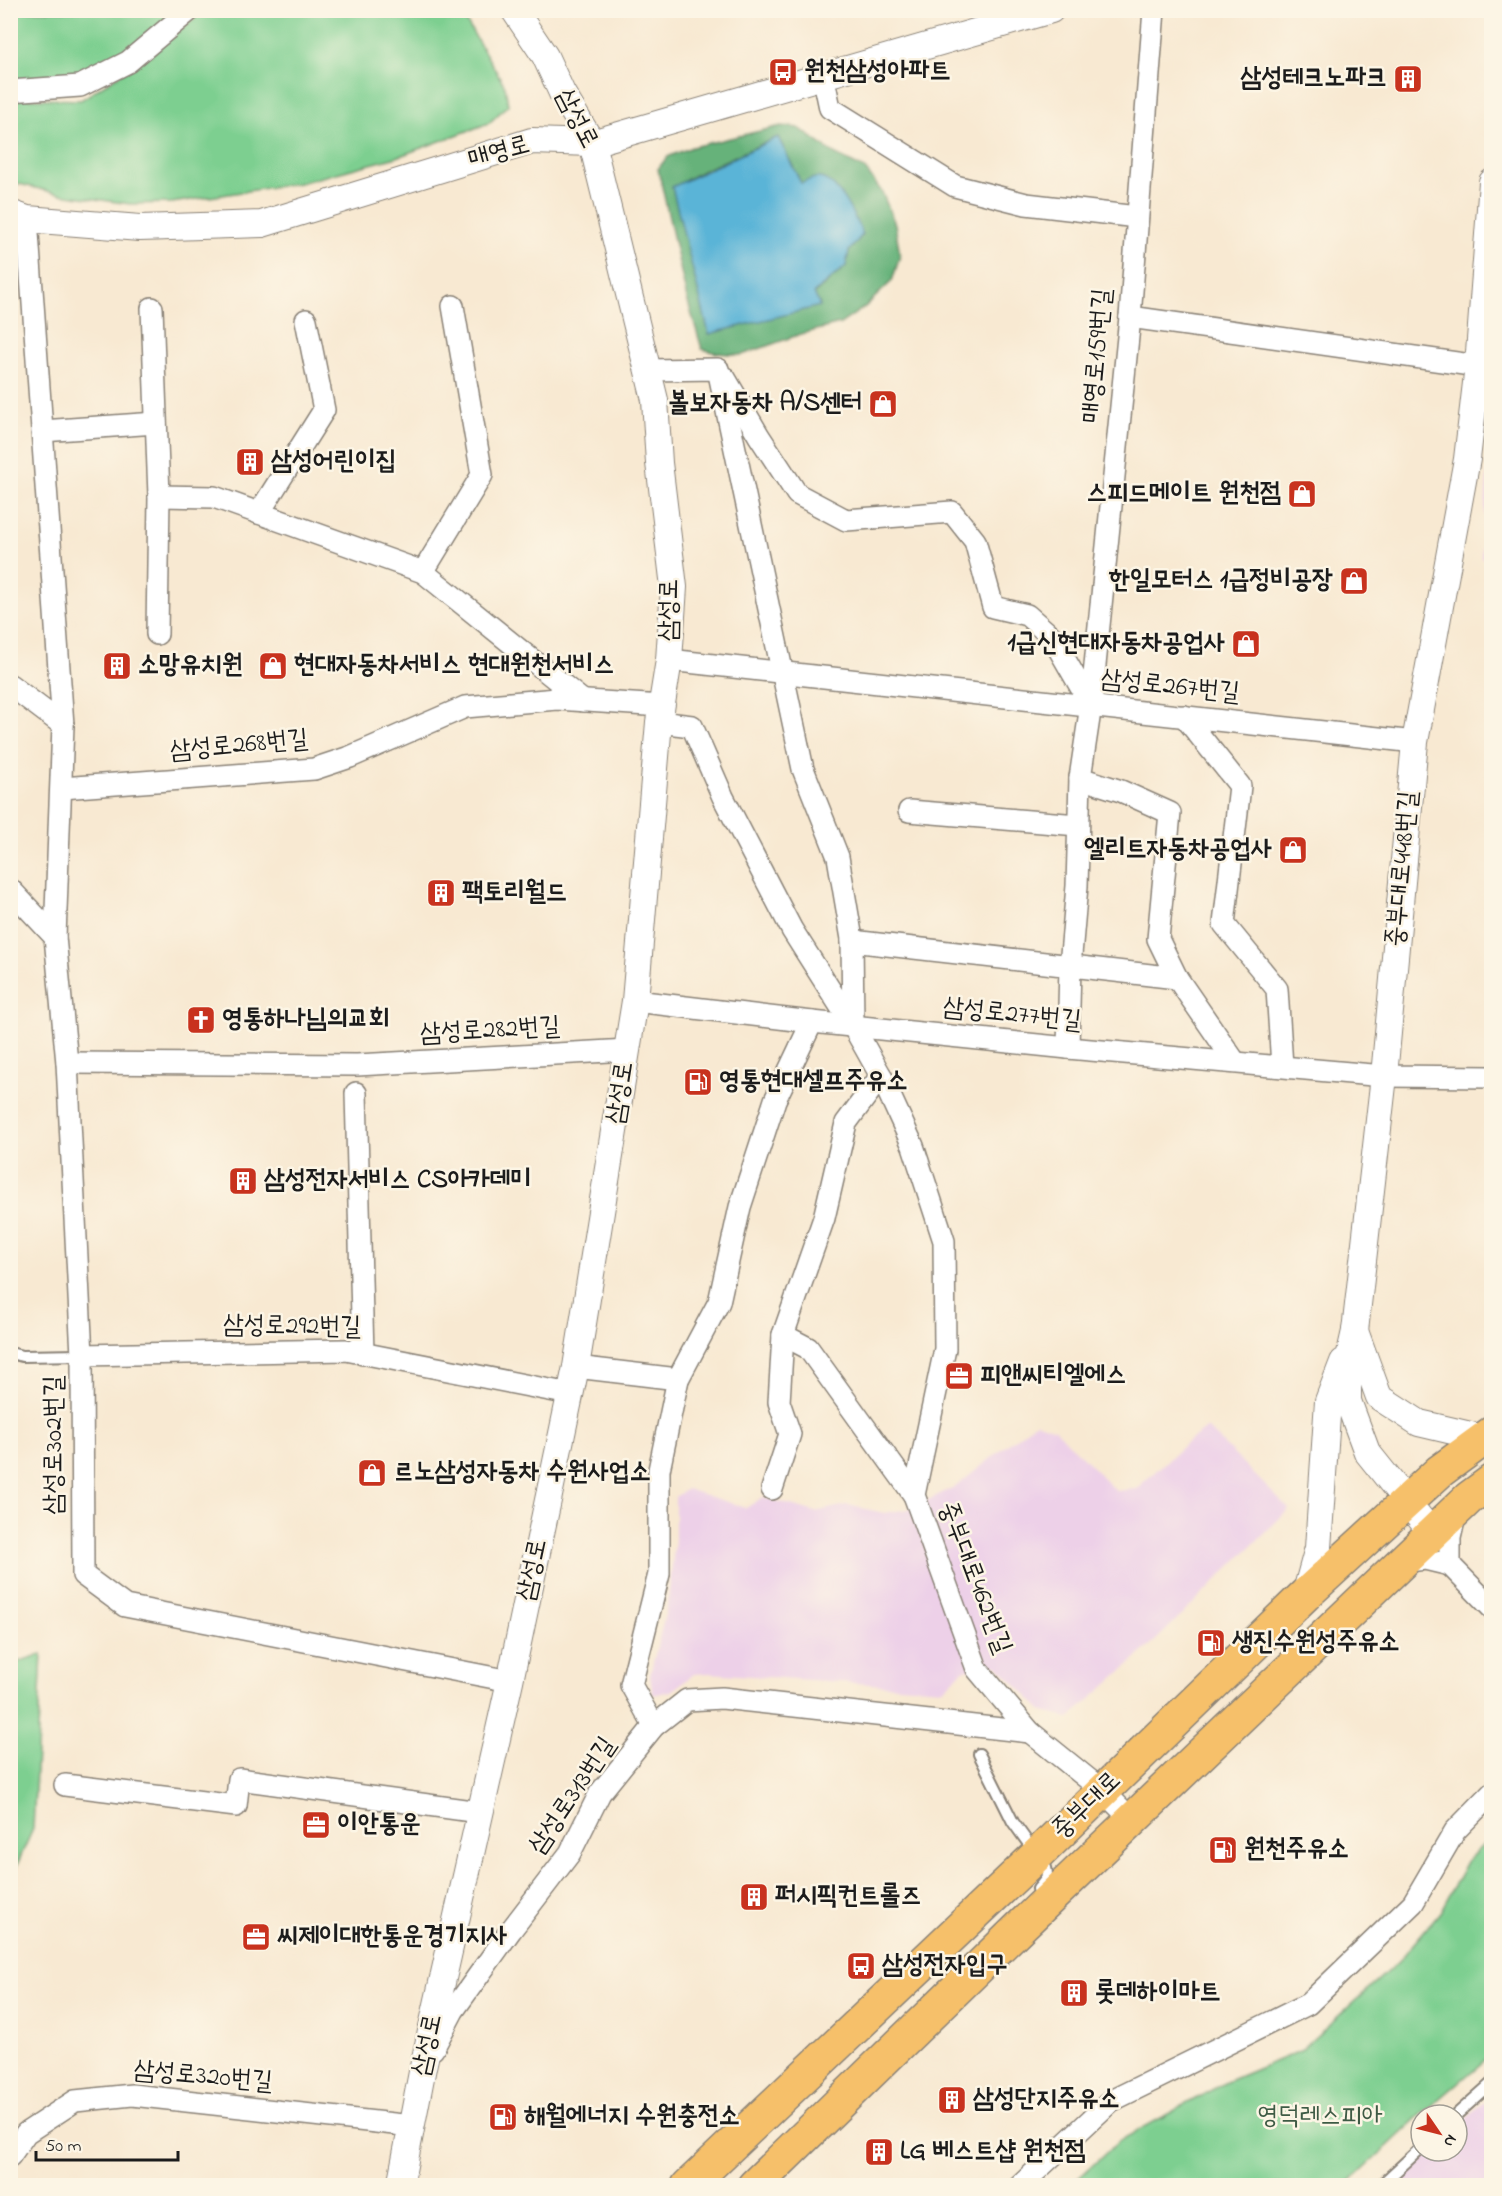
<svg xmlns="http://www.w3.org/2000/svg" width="1502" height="2196" font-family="'Indie Flower','Poor Story',sans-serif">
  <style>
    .built { fill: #edd0e8 }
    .green { fill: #7dcf90; stroke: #4c7656; stroke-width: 1.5 }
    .forest { fill: #66b27a; stroke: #41674b; stroke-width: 1.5; fill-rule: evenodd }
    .water { fill: #5ab4d7; stroke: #3b687a; stroke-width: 1.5 }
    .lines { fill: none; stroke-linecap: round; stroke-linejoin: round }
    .service-casing { stroke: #8a8277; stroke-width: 14 }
    .minor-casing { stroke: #8a8277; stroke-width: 24 }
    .tertiary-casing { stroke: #8a8277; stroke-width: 28 }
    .primary-casing { stroke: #8a8277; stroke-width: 36 }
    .service { stroke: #fff; stroke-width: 10 }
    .minor { stroke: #fff; stroke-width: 21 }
    .tertiary { stroke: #fff; stroke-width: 26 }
    .primary { stroke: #f6c06b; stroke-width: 33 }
    .labels { text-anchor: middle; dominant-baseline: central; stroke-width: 5; stroke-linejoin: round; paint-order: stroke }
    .poi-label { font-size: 26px; font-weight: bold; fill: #1c1c1c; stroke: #fcf5e5; text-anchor: start }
    .street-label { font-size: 26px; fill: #1c1c1c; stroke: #fcf5e5 }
    .park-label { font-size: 26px; fill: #3e5b45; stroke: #fcf5e5 }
  </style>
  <rect width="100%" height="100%" fill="#fcf5e5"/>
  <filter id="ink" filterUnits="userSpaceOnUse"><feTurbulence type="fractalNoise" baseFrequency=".0167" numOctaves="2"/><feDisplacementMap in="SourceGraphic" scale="12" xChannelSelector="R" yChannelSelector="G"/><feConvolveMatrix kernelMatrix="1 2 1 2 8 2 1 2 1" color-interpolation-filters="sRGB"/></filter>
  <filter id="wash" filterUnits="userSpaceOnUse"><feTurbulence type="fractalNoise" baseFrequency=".008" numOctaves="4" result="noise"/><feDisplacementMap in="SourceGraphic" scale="24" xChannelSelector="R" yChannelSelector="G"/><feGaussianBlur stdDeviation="1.35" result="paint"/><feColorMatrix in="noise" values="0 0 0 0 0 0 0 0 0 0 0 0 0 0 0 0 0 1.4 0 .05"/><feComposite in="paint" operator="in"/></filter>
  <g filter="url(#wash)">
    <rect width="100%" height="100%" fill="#f8e9d2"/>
    <g class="built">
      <path d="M1491,430L1492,559H1491L1481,558Z"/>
      <path d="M1036,1422L1055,1429L1116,1491L1136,1489L1190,1440L1207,1428L1289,1509L1150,1646L1069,1718L1043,1712L997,1665L963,1670L943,1689L709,1673L694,1674L671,1691L653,1695L650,1675L668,1602L675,1540V1497L687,1489L746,1508L763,1497L815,1512L847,1505L884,1513L910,1509L958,1485Z"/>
      <path d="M1491,2096V2185H1393L1431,2151H1457V2127Z"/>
    </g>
    <g class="green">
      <path d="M17,11H178L126,53L80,74L11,80V20Z"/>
      <path d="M204,11H460L505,86L508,105L489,123L397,157L299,183L172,203L130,204L60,194L11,182V98L81,100L147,57Z"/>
      <path d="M42,1654L33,1829L11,1878V1664Z"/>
      <path d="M1491,1837V2055L1421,2115L1346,2185H1071L1119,2141L1226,2082L1300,2051L1399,1961L1440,1912L1468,1860Z"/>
    </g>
    <path class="forest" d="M781,126L799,128L836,155L865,169L882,192L895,224L900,256L892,281L865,307L840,324L801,334L742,355L716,353L702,349L687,299L658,169L667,157L692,147ZM778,137L801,183L863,234L849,251L846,266L814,294L820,305L672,188L702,171Z"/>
    <path class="water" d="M778,137L801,183C805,182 810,179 815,178C837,175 854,217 863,234L849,251L846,266L814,293L820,306L709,334L672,187Z"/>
  </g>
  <g filter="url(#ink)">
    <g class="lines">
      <g class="service-casing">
        <g id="service">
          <path d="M10,1353L22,1356L82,1355"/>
          <path d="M979,1754L1013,1822L1046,1868C1049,1878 1044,1882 1038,1889"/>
          <path d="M1456,2115L1492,2083"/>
          <path d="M1380,2186L1421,2148"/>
        </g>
      </g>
      <g class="minor-casing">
        <g id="minor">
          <path d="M823,75L830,108L955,186L1026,204L1137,217"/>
          <path d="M10,91L80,86L128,62L190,10"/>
          <path d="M27,219L63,725L55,937"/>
          <path d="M152,308L159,496L157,634"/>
          <path d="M1130,317L1478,366"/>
          <path d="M648,370L718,369L803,769L838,857L852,939L853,1025"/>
          <path d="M725,378L759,436L797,494L846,520L952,512L975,541L993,607L1027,615L1052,637L1091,705"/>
          <path d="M42,431L156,423"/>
          <path d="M159,496L214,497L423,572L583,701"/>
          <path d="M259,513L324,410L306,320"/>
          <path d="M423,572L482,475L453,306"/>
          <path d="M669,660L1415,742"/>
          <path d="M10,685L63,725"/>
          <path d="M1184,716L1240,786L1224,924L1277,989L1282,1066"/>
          <path d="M659,722L692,726L723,797L792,930L853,1026L881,1076L913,1146L944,1241L945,1349L914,1495L977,1669L1030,1732L1103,1791L1132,1820"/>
          <path d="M1080,778L1121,791L1170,813L1158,939L1177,978L1235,1062"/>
          <path d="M62,788L314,769L350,757L465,707L557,699L662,706"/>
          <path d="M909,811L1078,825"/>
          <path d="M10,889L55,937L67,1063L82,1355L83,1575L125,1606L510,1681"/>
          <path d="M852,941L1177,978"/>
          <path d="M635,1001L812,1022L1068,1048L1384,1076L1492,1077"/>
          <path d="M1068,1048L1070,966L1077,886L1080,778L1091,705L1130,317L1154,10"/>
          <path d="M67,1063L357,1065L628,1050"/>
          <path d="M881,1076L846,1123L824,1218L783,1335L808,1348L914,1495"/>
          <path d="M356,1093L363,1354"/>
          <path d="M82,1355L346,1350L570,1394"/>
          <path d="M576,1367L678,1379"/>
          <path d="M772,1489L790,1434L779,1402L783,1335"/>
          <path d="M1401,1562L1425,1559L1450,1565"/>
          <path d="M1450,1565L1492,1608"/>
          <path d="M1450,1565V1538L1456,1512"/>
          <path d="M654,1726L631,1685L659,1574V1470L678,1379L719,1302L740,1207L775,1100L812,1022"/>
          <path d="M65,1785L236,1806L239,1779L479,1812"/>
          <path d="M433,2049L453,2011L511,1930L570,1853L600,1793L654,1726L687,1700L722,1698L1030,1732"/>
          <path d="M10,2156L26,2133L75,2101L132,2095L412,2126"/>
          <path d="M1020,2186L1111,2101L1308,2004L1413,1903L1455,1831L1492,1793"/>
        </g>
      </g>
      <g class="tertiary-casing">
        <g id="tertiary">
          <path d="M10,213L27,219L140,228L262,224L532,141L592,143L1051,10"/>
          <path d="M1355,1331L1379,1397L1419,1423L1483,1438"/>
          <path d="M1432,1533L1367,1452L1348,1401V1362L1355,1331L1384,1076L1415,742L1467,459L1478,366L1492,182"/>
          <path d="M1305,1595L1318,1548L1328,1401L1343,1362"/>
          <path d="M400,2186L423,2067L510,1681L576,1367L635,1001L659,722L669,660L674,587L659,463L655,400L592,143L562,93L545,56L514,10"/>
        </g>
      </g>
      <g class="primary-casing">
        <g id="primary">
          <path d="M688,2186L1037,1855L1305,1595L1440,1471L1492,1433"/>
          <path d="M754,2186L1019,1928L1469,1498L1492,1481"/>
        </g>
      </g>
      <use href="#service" class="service"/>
      <use href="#minor" class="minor"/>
      <use href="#tertiary" class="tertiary"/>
      <use href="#primary" class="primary"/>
    </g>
  </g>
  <defs>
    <g id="bus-square" transform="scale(1.5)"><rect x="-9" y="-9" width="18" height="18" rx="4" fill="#c8321e" stroke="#fcf5e5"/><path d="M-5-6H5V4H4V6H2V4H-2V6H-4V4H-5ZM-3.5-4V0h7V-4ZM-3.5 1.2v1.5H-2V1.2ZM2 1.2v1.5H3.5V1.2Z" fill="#fff"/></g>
    <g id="building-square" transform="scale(1.5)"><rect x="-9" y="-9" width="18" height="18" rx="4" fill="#c8321e" stroke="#fcf5e5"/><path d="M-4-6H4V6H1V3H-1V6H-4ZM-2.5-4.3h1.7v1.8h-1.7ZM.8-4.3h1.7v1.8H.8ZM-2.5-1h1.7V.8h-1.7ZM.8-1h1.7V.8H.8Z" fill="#fff"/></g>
    <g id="shop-square" transform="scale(1.5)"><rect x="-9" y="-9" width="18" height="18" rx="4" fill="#c8321e" stroke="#fcf5e5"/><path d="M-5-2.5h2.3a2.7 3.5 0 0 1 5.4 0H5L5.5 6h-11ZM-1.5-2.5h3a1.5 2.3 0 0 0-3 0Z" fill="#fff"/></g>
    <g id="church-square" transform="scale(1.5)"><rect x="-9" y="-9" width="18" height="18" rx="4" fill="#c8321e" stroke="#fcf5e5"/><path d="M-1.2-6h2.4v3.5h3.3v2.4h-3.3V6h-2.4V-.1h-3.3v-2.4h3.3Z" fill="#fff"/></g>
    <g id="fuel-square" transform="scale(1.5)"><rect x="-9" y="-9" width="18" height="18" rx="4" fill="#c8321e" stroke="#fcf5e5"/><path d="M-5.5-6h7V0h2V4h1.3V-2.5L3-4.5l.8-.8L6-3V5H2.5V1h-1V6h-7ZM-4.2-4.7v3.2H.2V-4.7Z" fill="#fff"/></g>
    <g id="office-square" transform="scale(1.5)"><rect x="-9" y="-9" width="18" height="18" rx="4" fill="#c8321e" stroke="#fcf5e5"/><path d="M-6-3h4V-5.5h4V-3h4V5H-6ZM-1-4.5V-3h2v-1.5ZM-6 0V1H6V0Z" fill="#fff"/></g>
  </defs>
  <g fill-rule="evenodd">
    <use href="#bus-square" x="783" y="72"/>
    <use href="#building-square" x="1408" y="79"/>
    <use href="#shop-square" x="883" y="404"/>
    <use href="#building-square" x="250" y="462"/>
    <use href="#shop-square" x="1302" y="494"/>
    <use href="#shop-square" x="1354" y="581"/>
    <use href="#shop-square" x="1246" y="644"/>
    <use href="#building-square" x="117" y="666"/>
    <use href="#shop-square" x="273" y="666"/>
    <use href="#shop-square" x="1293" y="850"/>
    <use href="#building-square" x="441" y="893"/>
    <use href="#church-square" x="201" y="1020"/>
    <use href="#fuel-square" x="698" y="1082"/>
    <use href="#building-square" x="243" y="1181"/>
    <use href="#office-square" x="959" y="1376"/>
    <use href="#shop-square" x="372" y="1473"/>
    <use href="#fuel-square" x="1211" y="1643"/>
    <use href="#office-square" x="316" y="1825"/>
    <use href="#fuel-square" x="1223" y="1850"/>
    <use href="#building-square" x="754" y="1897"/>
    <use href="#office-square" x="256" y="1937"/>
    <use href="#bus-square" x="861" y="1966"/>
    <use href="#building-square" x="1074" y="1993"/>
    <use href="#building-square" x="952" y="2100"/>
    <use href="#fuel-square" x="503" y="2117"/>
    <use href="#building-square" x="879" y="2152"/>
  </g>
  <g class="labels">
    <g class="poi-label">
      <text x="804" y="72">원천삼성아파트</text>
      <text x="1387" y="79" text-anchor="end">삼성테크노파크</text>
      <text x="862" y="404" text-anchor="end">볼보자동차 A/S센터</text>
      <text x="271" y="462">삼성어린이집</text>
      <text x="1281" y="494" text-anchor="end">스피드메이트 원천점</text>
      <text x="1333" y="581" text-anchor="end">한일모터스 1급정비공장</text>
      <text x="1225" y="644" text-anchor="end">1급신현대자동차공업사</text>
      <text x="138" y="666">소망유치원</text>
      <text x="294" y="666">현대자동차서비스 현대원천서비스</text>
      <text x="1272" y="850" text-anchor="end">엘리트자동차공업사</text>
      <text x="462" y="893">팩토리월드</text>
      <text x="222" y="1020">영통하나님의교회</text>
      <text x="719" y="1082">영통현대셀프주유소</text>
      <text x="264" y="1181">삼성전자서비스 CS아카데미</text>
      <text x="980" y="1376">피앤씨티엘에스</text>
      <text x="393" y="1473">르노삼성자동차 수원사업소</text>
      <text x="1232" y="1643">생진수원성주유소</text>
      <text x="337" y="1825">이안통운</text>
      <text x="1244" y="1850">원천주유소</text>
      <text x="775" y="1897">퍼시픽컨트롤즈</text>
      <text x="277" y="1937">씨제이대한통운경기지사</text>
      <text x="882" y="1966">삼성전자입구</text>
      <text x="1095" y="1993">롯데하이마트</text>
      <text x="973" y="2100">삼성단지주유소</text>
      <text x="524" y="2117">해월에너지 수원충전소</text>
      <text x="900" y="2152">LG 베스트샵 원천점</text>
    </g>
    <g class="street-label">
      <text transform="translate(576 119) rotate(63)">삼성로</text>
      <text transform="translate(499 153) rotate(-15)">매영로</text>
      <text transform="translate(1098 356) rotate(-85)">매영로159번길</text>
      <text transform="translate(670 610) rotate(-89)">삼성로</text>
      <text transform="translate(1170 687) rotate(6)">삼성로267번길</text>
      <text transform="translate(239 746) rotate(-5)">삼성로268번길</text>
      <text transform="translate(1403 869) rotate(-85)">중부대로448번길</text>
      <text transform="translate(1012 1015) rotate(6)">삼성로277번길</text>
      <text transform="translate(490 1031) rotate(-3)">삼성로282번길</text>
      <text transform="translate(621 1093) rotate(-81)">삼성로</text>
      <text transform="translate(292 1327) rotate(1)">삼성로292번길</text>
      <text transform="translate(55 1445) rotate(-90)">삼성로302번길</text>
      <text transform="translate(533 1570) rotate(-78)">삼성로</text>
      <text transform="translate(974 1578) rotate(69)">중부대로462번길</text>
      <text transform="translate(573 1796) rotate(-56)">삼성로313번길</text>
      <text transform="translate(1087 1806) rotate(-44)">중부대로</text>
      <text transform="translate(428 2045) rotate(-78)">삼성로</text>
      <text transform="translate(203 2077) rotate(5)">삼성로320번길</text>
    </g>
    <g class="park-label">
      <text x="1320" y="2117">영덕레스피아</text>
    </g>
  </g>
  <rect width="1502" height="2196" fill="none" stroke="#fcf5e5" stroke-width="36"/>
  <g transform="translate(1439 2133) rotate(125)"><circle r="28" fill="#fcf5e5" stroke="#a29e95" stroke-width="1.5"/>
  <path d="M0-4.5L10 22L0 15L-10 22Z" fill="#c8321e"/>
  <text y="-9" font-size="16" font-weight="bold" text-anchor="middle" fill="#1c1c1c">N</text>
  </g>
  <path d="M36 2151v9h142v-9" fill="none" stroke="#1c1c1c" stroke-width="3"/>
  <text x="45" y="2151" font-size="18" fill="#1c1c1c" stroke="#fcf5e5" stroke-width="4.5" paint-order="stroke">50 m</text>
</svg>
